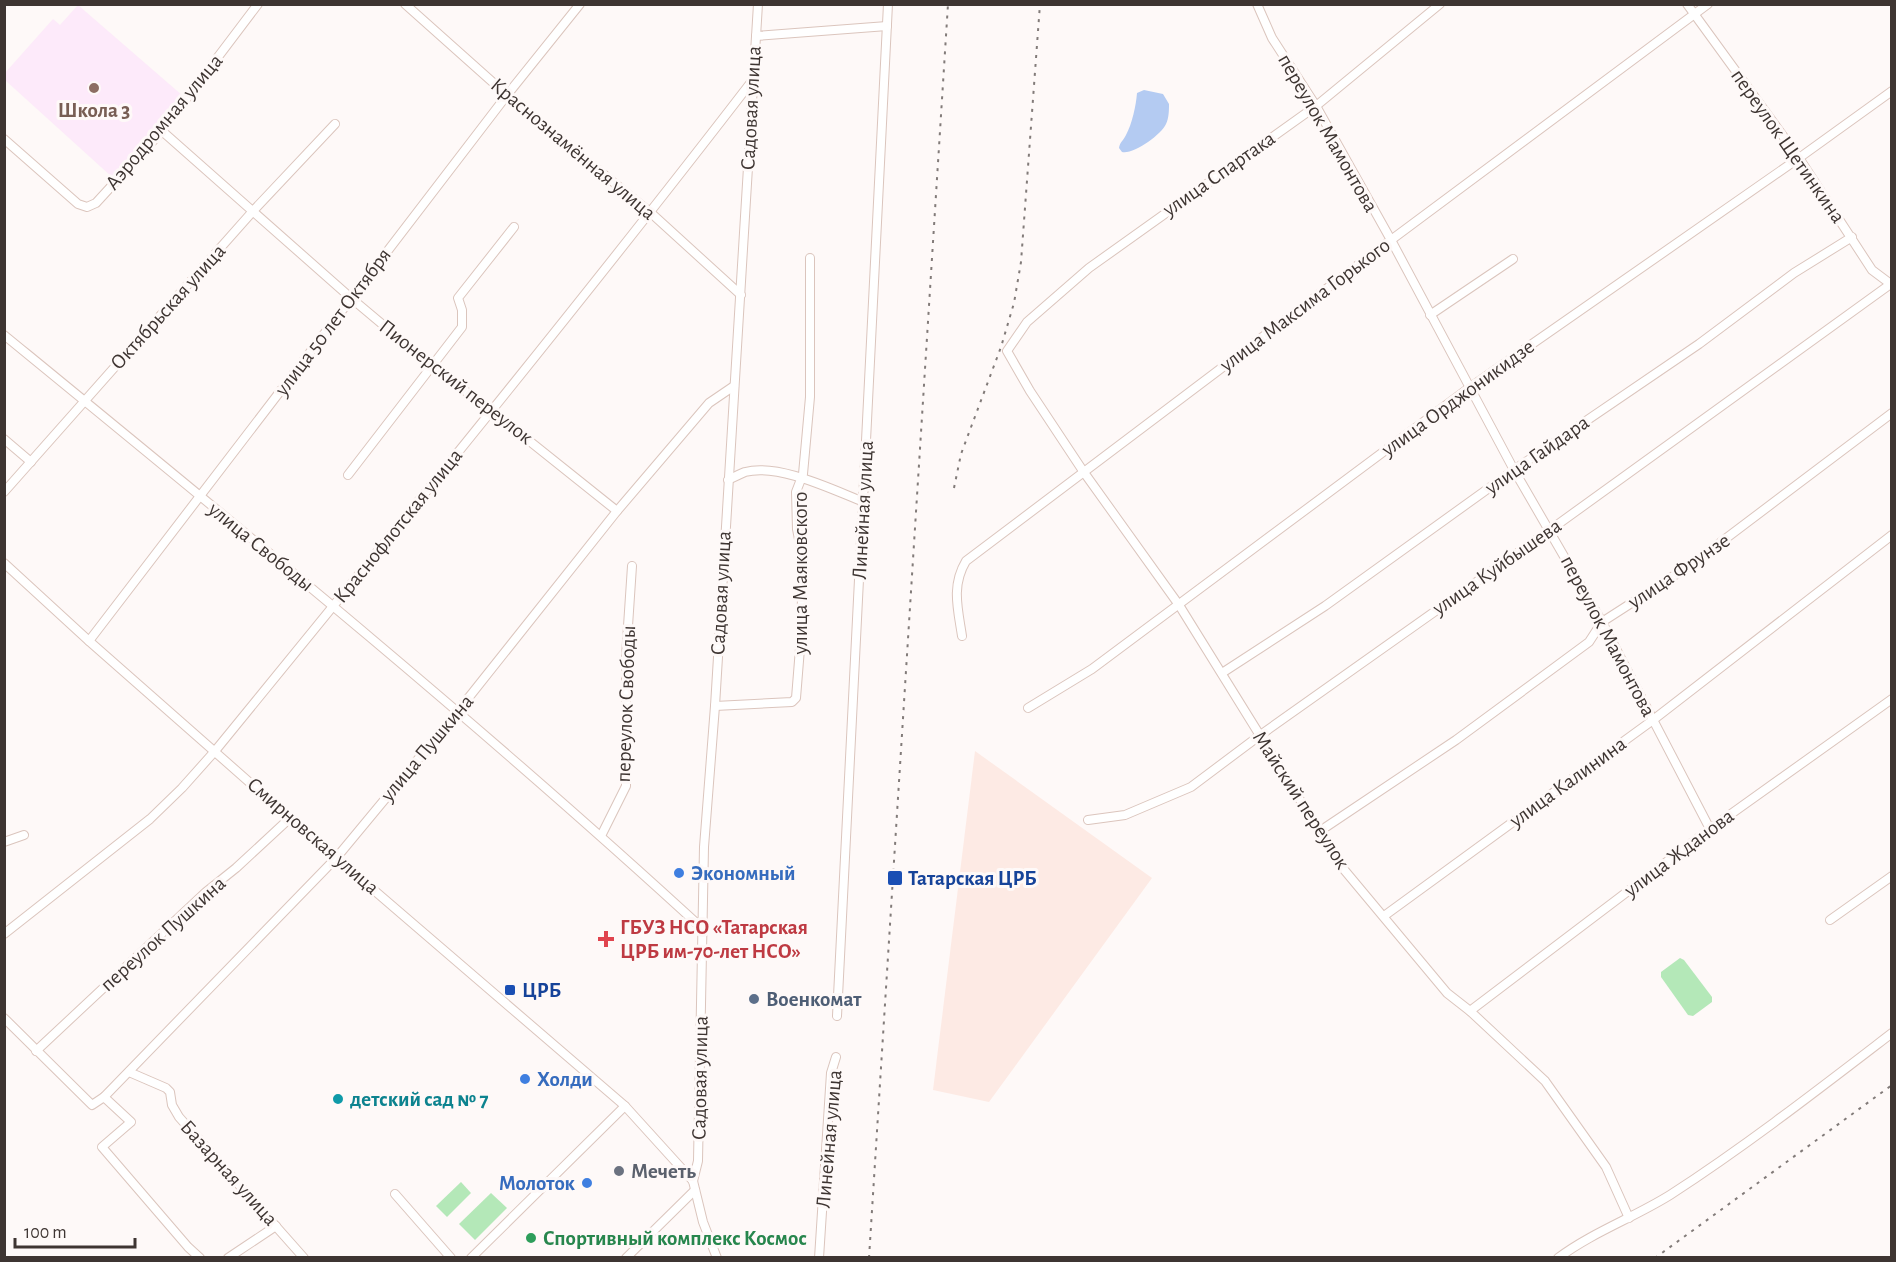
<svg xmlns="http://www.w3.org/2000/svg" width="1896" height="1262" font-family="'Alegreya Sans',sans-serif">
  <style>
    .built { fill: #fdeae4 }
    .education { fill: #fdeafa }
    .green { fill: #b4e8b8 }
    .water { fill: #b4cbf2 }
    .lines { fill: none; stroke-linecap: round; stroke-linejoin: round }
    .minor-casing { stroke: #dbc5bd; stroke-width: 10 }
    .minor { stroke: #fff; stroke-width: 8 }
    .rail { stroke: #827b79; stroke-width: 2; stroke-dasharray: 3 6; stroke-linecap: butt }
    .education-dot { fill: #8d6e63; stroke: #fef9f8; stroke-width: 2 }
    .shop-dot { fill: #3f7fe0; stroke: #fef9f8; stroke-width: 2 }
    .transit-dot { fill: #1a4fb4; stroke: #fef9f8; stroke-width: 2 }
    .health-dot { fill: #e0444e; stroke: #fef9f8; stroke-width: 2 }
    .service-dot { fill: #5c6f8a; stroke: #fef9f8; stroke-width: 2 }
    .culture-dot { fill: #0f9aa8; stroke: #fef9f8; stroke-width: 2 }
    .worship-dot { fill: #6b7280; stroke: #fef9f8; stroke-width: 2 }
    .leisure-dot { fill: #2e9e5b; stroke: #fef9f8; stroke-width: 2 }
    .labels { text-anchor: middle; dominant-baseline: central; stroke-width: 6; stroke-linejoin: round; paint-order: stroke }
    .street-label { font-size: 21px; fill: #3e3532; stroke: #fef9f8 }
    .education-label { font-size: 21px; font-weight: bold; fill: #785e54; stroke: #fef9f8 }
    .shop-label { font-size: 21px; font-weight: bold; fill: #366cbe; stroke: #fef9f8; text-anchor: start }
    .transit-label { font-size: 21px; font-weight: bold; fill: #164399; stroke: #fef9f8; text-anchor: start }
    .health-label { font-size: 21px; font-weight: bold; fill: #be3a42; stroke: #fef9f8; text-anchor: start }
    .service-label { font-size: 21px; font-weight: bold; fill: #4e5e75; stroke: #fef9f8; text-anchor: start }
    .culture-label { font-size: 21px; font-weight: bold; fill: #0d838f; stroke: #fef9f8; text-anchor: start }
    .worship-label { font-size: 21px; font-weight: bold; fill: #5b616d; stroke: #fef9f8; text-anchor: start }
    .leisure-label { font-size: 21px; font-weight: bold; fill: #27864d; stroke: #fef9f8; text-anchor: start }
  </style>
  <rect width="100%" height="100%" fill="#fef9f8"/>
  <path class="built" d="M975,751L1152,878L989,1102L933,1090Z"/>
  <path class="education" d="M78,5L183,96L112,177L5,80V73L53,19L60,25Z"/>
  <g class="green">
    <path d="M1680,958L1684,960L1712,997V1002L1693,1016L1688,1015L1661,977V972Z"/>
    <path d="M461,1182L471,1193L447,1217L436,1206Z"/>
    <path d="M491,1193L507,1208L475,1240L459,1224Z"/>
  </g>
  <path class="water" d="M1144,90L1163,94L1169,104C1169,110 1169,118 1166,124C1161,135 1133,155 1122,152L1119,148C1120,142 1123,141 1126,135C1132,124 1136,106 1137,93Z"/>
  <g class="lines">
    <g class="minor-casing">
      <g id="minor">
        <path d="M405,4L507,95L651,213L741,295"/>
        <path d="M1257,4L1272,38L1316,106L1391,240L1514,470L1602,622L1710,829"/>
        <path d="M1440,4L1316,106L1089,268L1027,322L1007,351L1030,391L1083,471L1179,605L1341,866L1447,993L1470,1011L1545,1081L1606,1167L1629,1218"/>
        <path d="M1687,4L1799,158L1872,270L1892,285"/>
        <path d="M756,36L887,26"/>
        <path d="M162,131L351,298L432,366L492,411L617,511"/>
        <path d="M4,139L78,204L87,207L96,203L162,131L258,4"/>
        <path d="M1430,315L1513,259"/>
        <path d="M4,335C241,529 479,723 704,930"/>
        <path d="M4,439L31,462"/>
        <path d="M348,475L462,327V310L458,298L514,227"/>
        <path d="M728,480C734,477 740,474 745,472C779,463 833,490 864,502"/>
        <path d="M4,492L253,211L335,124"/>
        <path d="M4,563L89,641L290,818L625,1106L693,1181L703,1222L717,1258"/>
        <path d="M962,636C958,609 951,586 966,561L1391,240L1708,4"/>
        <path d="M89,641L507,95L580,4"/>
        <path d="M1222,673L1325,606L1514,470L1699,344L1794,273L1852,237"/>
        <path d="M715,706L792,702L796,698L801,636L803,560L797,529L796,492L803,474L810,397V258"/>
        <path d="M1028,708L1092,669L1469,388L1799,158L1892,91"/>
        <path d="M1088,820L1125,815L1191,787L1259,736L1550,530L1892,283"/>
        <path d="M1320,831L1456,740L1589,642L1602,622L1692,564L1892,413"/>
        <path d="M601,836L626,786V656L632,566"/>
        <path d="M4,842L24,835"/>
        <path d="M1384,916L1653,720L1892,535"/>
        <path d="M1830,920L1892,876"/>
        <path d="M4,934L150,819L182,788L215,751C396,529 578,307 752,81"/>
        <path d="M1470,1011L1710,829L1892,699"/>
        <path d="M837,1016L888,4"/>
        <path d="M4,1018L92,1105L104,1097L131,1122L102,1147L188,1247L200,1258"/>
        <path d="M36,1051L206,892L236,868L290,818"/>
        <path d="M129,1072L166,1088L170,1092L172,1105L179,1117L304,1258"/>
        <path d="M104,1097L337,857L458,711L617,511L709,403L734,386"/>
        <path d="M693,1181L698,1161L704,847L715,706L758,4"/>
        <path d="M395,1194L451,1258"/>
        <path d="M228,1258L276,1226"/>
        <path d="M471,1258L625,1106"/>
        <path d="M626,1258L695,1190"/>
        <path d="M819,1258L831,1073L836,1057"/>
        <path d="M1558,1258C1593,1232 1633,1218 1670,1195C1747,1145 1819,1089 1892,1033"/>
      </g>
    </g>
    <use href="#minor" class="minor"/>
    <g class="rail">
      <path d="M954,488L961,454L1001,347L1014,303L1021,262L1040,4"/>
      <path d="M869,1258L948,4"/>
      <path d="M1655,1258L1892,1085"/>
    </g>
  </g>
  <circle class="education-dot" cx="94" cy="88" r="6"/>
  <g class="shop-dot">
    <circle cx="679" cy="873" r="6"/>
    <circle cx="525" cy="1079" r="6"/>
    <circle cx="587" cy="1183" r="6"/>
  </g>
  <g class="transit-dot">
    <rect x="887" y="870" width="16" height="16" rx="3"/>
    <rect x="504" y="984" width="12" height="12" rx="3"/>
  </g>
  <path class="health-dot" d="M603 930h6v6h6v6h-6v6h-6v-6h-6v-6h6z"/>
  <circle class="service-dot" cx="754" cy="999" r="6"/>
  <circle class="culture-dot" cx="338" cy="1099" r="6"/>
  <circle class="worship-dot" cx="619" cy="1171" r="6"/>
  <circle class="leisure-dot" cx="531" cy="1238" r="6"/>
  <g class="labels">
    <g class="street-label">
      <text transform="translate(751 108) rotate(-87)">Садовая улица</text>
      <text transform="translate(164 122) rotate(-50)">Аэродромная улица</text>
      <text transform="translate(1328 133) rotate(60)">переулок Мамонтова</text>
      <text transform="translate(1788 146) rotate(55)">переулок Щетинкина</text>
      <text transform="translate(573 149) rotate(40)">Краснознамённая улица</text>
      <text transform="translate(1219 174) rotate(-35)">улица Спартака</text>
      <text transform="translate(1305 305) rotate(-37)">улица Максима Горького</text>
      <text transform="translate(168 307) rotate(-48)">Октябрьская улица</text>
      <text transform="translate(333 322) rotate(-53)">улица 50 лет Октября</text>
      <text transform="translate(456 382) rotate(38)">Пионерский переулок</text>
      <text transform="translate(1458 398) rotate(-36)">улица Орджоникидзе</text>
      <text transform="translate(1537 455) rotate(-35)">улица Гайдара</text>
      <text transform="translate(863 510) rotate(-87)">Линейная улица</text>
      <text transform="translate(398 526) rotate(-51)">Краснофлотская улица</text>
      <text transform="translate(261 547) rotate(39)">улица Свободы</text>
      <text transform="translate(1497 567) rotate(-35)">улица Куйбышева</text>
      <text transform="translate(1679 571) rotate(-34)">улица Фрунзе</text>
      <text transform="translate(800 573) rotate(-90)">улица Маяковского</text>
      <text transform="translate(721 593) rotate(-87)">Садовая улица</text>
      <text transform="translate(1608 636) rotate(62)">переулок Мамонтова</text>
      <text transform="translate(626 704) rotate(-88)">переулок Свободы</text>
      <text transform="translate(427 748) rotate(-50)">улица Пушкина</text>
      <text transform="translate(1568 782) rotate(-36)">улица Калинина</text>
      <text transform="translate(1301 800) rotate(57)">Майский переулок</text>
      <text transform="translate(313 836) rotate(41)">Смирновская улица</text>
      <text transform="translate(1679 853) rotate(-37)">улица Жданова</text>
      <text transform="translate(163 934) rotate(-42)">переулок Пушкина</text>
      <text transform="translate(700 1078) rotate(-89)">Садовая улица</text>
      <text transform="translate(829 1139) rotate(-85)">Линейная улица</text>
      <text transform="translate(229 1173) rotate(48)">Базарная улица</text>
    </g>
    <g class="education-label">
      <text x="94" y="110">Школа 3</text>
    </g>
    <g class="shop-label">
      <text x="691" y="873">Экономный</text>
      <text x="537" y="1079">Холди</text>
      <text x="575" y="1183" text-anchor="end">Молоток</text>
    </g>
    <g class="transit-label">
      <text x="908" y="878">Татарская ЦРБ</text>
      <text x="522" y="990">ЦРБ</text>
    </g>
    <g class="health-label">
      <text x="620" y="927">ГБУЗ НСО «Татарская<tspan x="620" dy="24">ЦРБ им-70-лет НСО»</tspan></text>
    </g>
    <g class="service-label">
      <text x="766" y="999">Военкомат</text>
    </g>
    <g class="culture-label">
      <text x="350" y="1099">детский сад № 7</text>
    </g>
    <g class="worship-label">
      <text x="631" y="1171">Мечеть</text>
    </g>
    <g class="leisure-label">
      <text x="543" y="1238">Спортивный комплекс Космос</text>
    </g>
  </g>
  <rect width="1896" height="1262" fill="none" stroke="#3e3532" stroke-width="12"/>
  <path d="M15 1238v9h120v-9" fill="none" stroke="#3e3532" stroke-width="3"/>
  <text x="24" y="1238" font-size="18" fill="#3e3532" stroke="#fef9f8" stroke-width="4.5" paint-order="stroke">100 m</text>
</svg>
